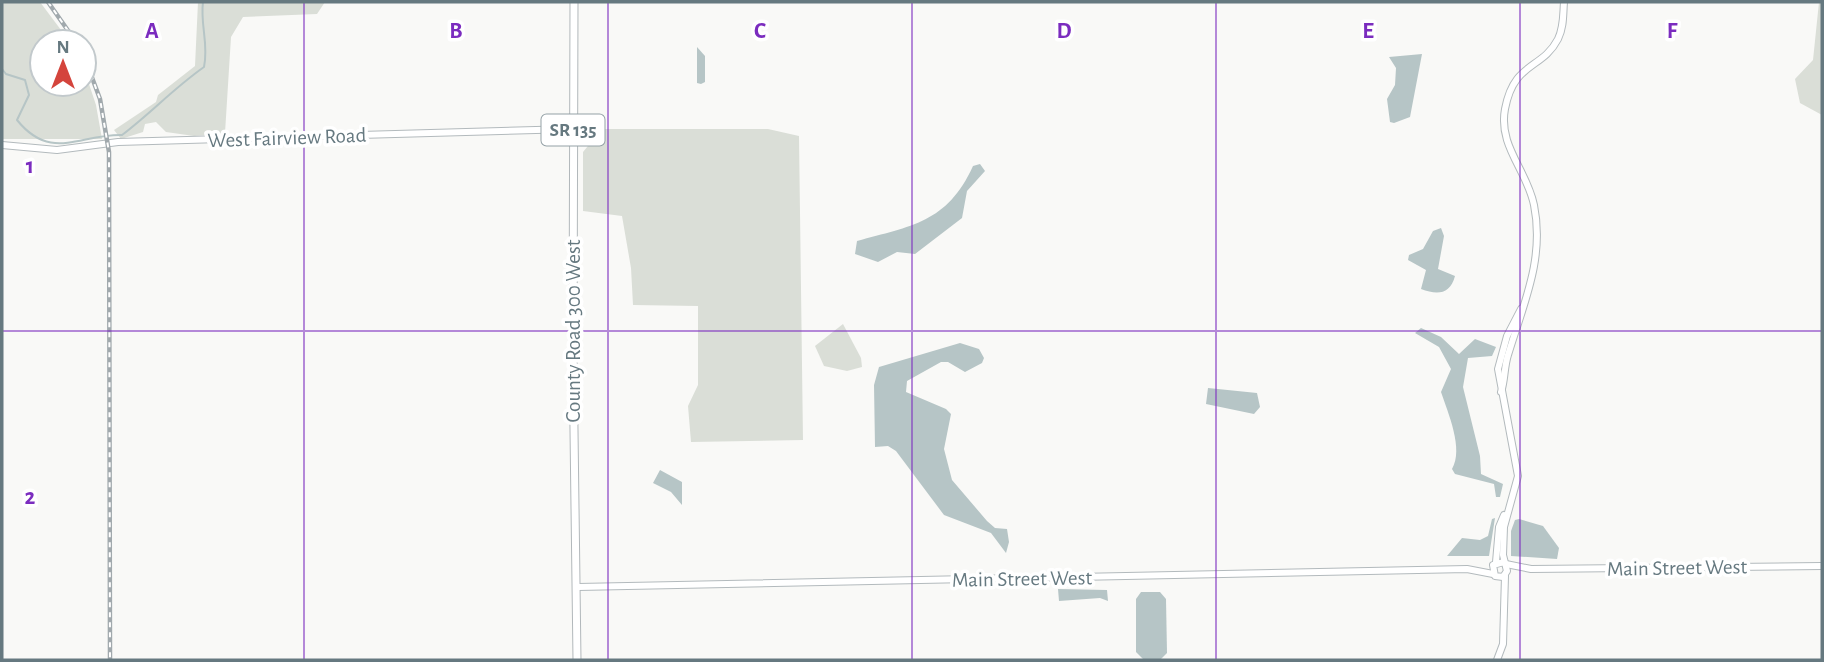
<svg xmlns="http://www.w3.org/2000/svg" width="1824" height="662" font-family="'Alegreya Sans',sans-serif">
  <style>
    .green { fill: #daded7 }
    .water { fill: #b6c5c6 }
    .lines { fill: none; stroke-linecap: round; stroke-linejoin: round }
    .stream { stroke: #b6c5c6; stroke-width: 2 }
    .secondary-casing { stroke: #b3babd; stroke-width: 8 }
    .primary-casing { stroke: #b2b8bb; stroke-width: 9 }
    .secondary { stroke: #fff; stroke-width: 6 }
    .primary { stroke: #fff; stroke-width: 7 }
    .rail-casing { stroke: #a1a9ad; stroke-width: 4.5 }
    .rail { stroke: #fff; stroke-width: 2; stroke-dasharray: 5; stroke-linecap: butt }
    .grid { fill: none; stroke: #7b2cbf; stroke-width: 2; stroke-opacity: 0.55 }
    .labels { text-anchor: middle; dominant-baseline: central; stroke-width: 7; stroke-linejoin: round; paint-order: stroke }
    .shield { fill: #fff; stroke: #94a1a6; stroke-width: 2 }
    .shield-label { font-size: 19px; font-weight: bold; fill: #667980 }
    .street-label { font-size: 21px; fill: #667980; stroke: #fff }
    .grid-label { font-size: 23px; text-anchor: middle; font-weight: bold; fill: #7b2cbf; stroke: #fff; stroke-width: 7; stroke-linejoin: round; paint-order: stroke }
  </style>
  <rect width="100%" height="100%" fill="#f9f9f7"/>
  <g class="green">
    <path d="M2,2H40L70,42H42V84H84V69L96,105L102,139H2Z"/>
    <path d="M198,2H325L317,14L243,17L231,37L225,133L194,136L166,132L156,122L145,124L143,132L121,139L114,130L156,102L158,95L195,66Z"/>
    <path d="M1819,2H1822V115L1800,103L1795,79L1813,60Z"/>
    <path d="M602,129H768L799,136L803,440L691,442L688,406L698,385V306L633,305L631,268L622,216L583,211V152Z"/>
    <path d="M843,324L861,358L862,367L847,371L824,366L815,346Z"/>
  </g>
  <g class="water">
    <path d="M697,47L705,56V82L701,84L697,83Z"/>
    <path d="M1422,54L1410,117L1394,123L1390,122L1387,99L1395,85L1396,68L1389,57Z"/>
    <path d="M980,164L985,171L967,191L962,218L915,254L897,252L878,262L855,254L857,241C911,226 947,223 973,166Z"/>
    <path d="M1441,228L1444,236L1438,269L1455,276C1450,295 1437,295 1421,289L1426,270L1408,260L1409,255L1423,249L1433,231Z"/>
    <path d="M1421,328L1441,337L1459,354L1475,339L1496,347L1492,356L1468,358L1463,387L1480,456L1481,474L1503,484L1500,497H1496L1494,484L1455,474L1452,469C1464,449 1448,413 1441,392L1451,369L1439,347L1415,333Z"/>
    <path d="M960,343L979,349L984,358L982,363L965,372L948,362H941L907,381L906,392L946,409L951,414L944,449L952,480L987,521L995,528L1007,529L1009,542L1006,553L991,533L944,515L896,451L888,446L875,447L874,385L879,367Z"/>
    <path d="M1208,388L1257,393L1260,407L1254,414L1206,404Z"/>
    <path d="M660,470L682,482V505L671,492L653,483Z"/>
    <path d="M1495,518L1489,556H1447L1462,538L1480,540L1488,536L1492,519Z"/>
    <path d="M1519,519L1543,526L1559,548L1557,559L1511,556V531L1515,520Z"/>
    <path d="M1058,589L1107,590L1108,601L1100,598L1059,601Z"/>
    <path d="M1141,592H1160L1166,599L1167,653L1161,659H1143L1136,652V599Z"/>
  </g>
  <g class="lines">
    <g class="stream">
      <path d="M2,69L6,74L25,80L29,95L17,120C51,162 79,134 122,135C151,113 174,88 204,67C209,44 200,25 203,2"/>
      <path d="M1822,73V89"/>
    </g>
    <g class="secondary-casing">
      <g id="secondary">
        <path d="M2,145L57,150L118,142L573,129"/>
        <path d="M1501,392C1505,381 1504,367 1508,355C1523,305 1545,259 1534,205C1527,170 1498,146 1505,109C1514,61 1542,70 1558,39C1564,27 1563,14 1564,2"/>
        <path d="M1496,562L1499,527L1504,515"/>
        <path d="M1504,562L1493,565L1495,576L1503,577L1507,571L1503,555L1504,527L1518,476L1498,369L1507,336L1521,309"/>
        <path d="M1506,564L1531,569L1822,566"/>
        <path d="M578,587L1467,569L1493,574"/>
        <path d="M1497,660L1503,644L1505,576"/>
      </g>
    </g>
    <g class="primary-casing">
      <path id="primary" d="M574,2L573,353L577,660"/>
    </g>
    <use href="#secondary" class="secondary"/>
    <use href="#primary" class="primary"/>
    <g class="rail-casing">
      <g id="rail">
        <path d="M48,2L76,42"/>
        <path d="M84,56L100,99L109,152L110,660"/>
      </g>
    </g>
    <use href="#rail" class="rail"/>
  </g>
  <path class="grid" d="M304,2V660M608,2V660M912,2V660M1216,2V660M1520,2V660M2,331H1822"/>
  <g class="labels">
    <rect class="shield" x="541.5" y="114.5" width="63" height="31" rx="5"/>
    <g class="shield-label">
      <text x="573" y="130">SR 135</text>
    </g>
    <g class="street-label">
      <text transform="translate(287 138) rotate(-2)">West Fairview Road</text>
      <text transform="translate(573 331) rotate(-90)">County Road 300 West</text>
      <text transform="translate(1677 568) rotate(-1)">Main Street West</text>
      <text transform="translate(1022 579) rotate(-1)">Main Street West</text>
    </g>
  </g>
  <g class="grid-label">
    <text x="152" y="38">A</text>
    <text x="456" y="38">B</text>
    <text x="760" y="38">C</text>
    <text x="1064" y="38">D</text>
    <text x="1368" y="38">E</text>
    <text x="1672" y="38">F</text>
    <text x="30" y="173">1</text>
    <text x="30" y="504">2</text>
  </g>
  <rect width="1824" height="662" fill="none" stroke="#667980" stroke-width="7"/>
  <g transform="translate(63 63)"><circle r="33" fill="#ffffff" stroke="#c2c9cc" stroke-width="2"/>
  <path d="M0-5L12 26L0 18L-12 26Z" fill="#d4443c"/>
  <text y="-10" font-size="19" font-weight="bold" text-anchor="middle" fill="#667980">N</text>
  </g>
</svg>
